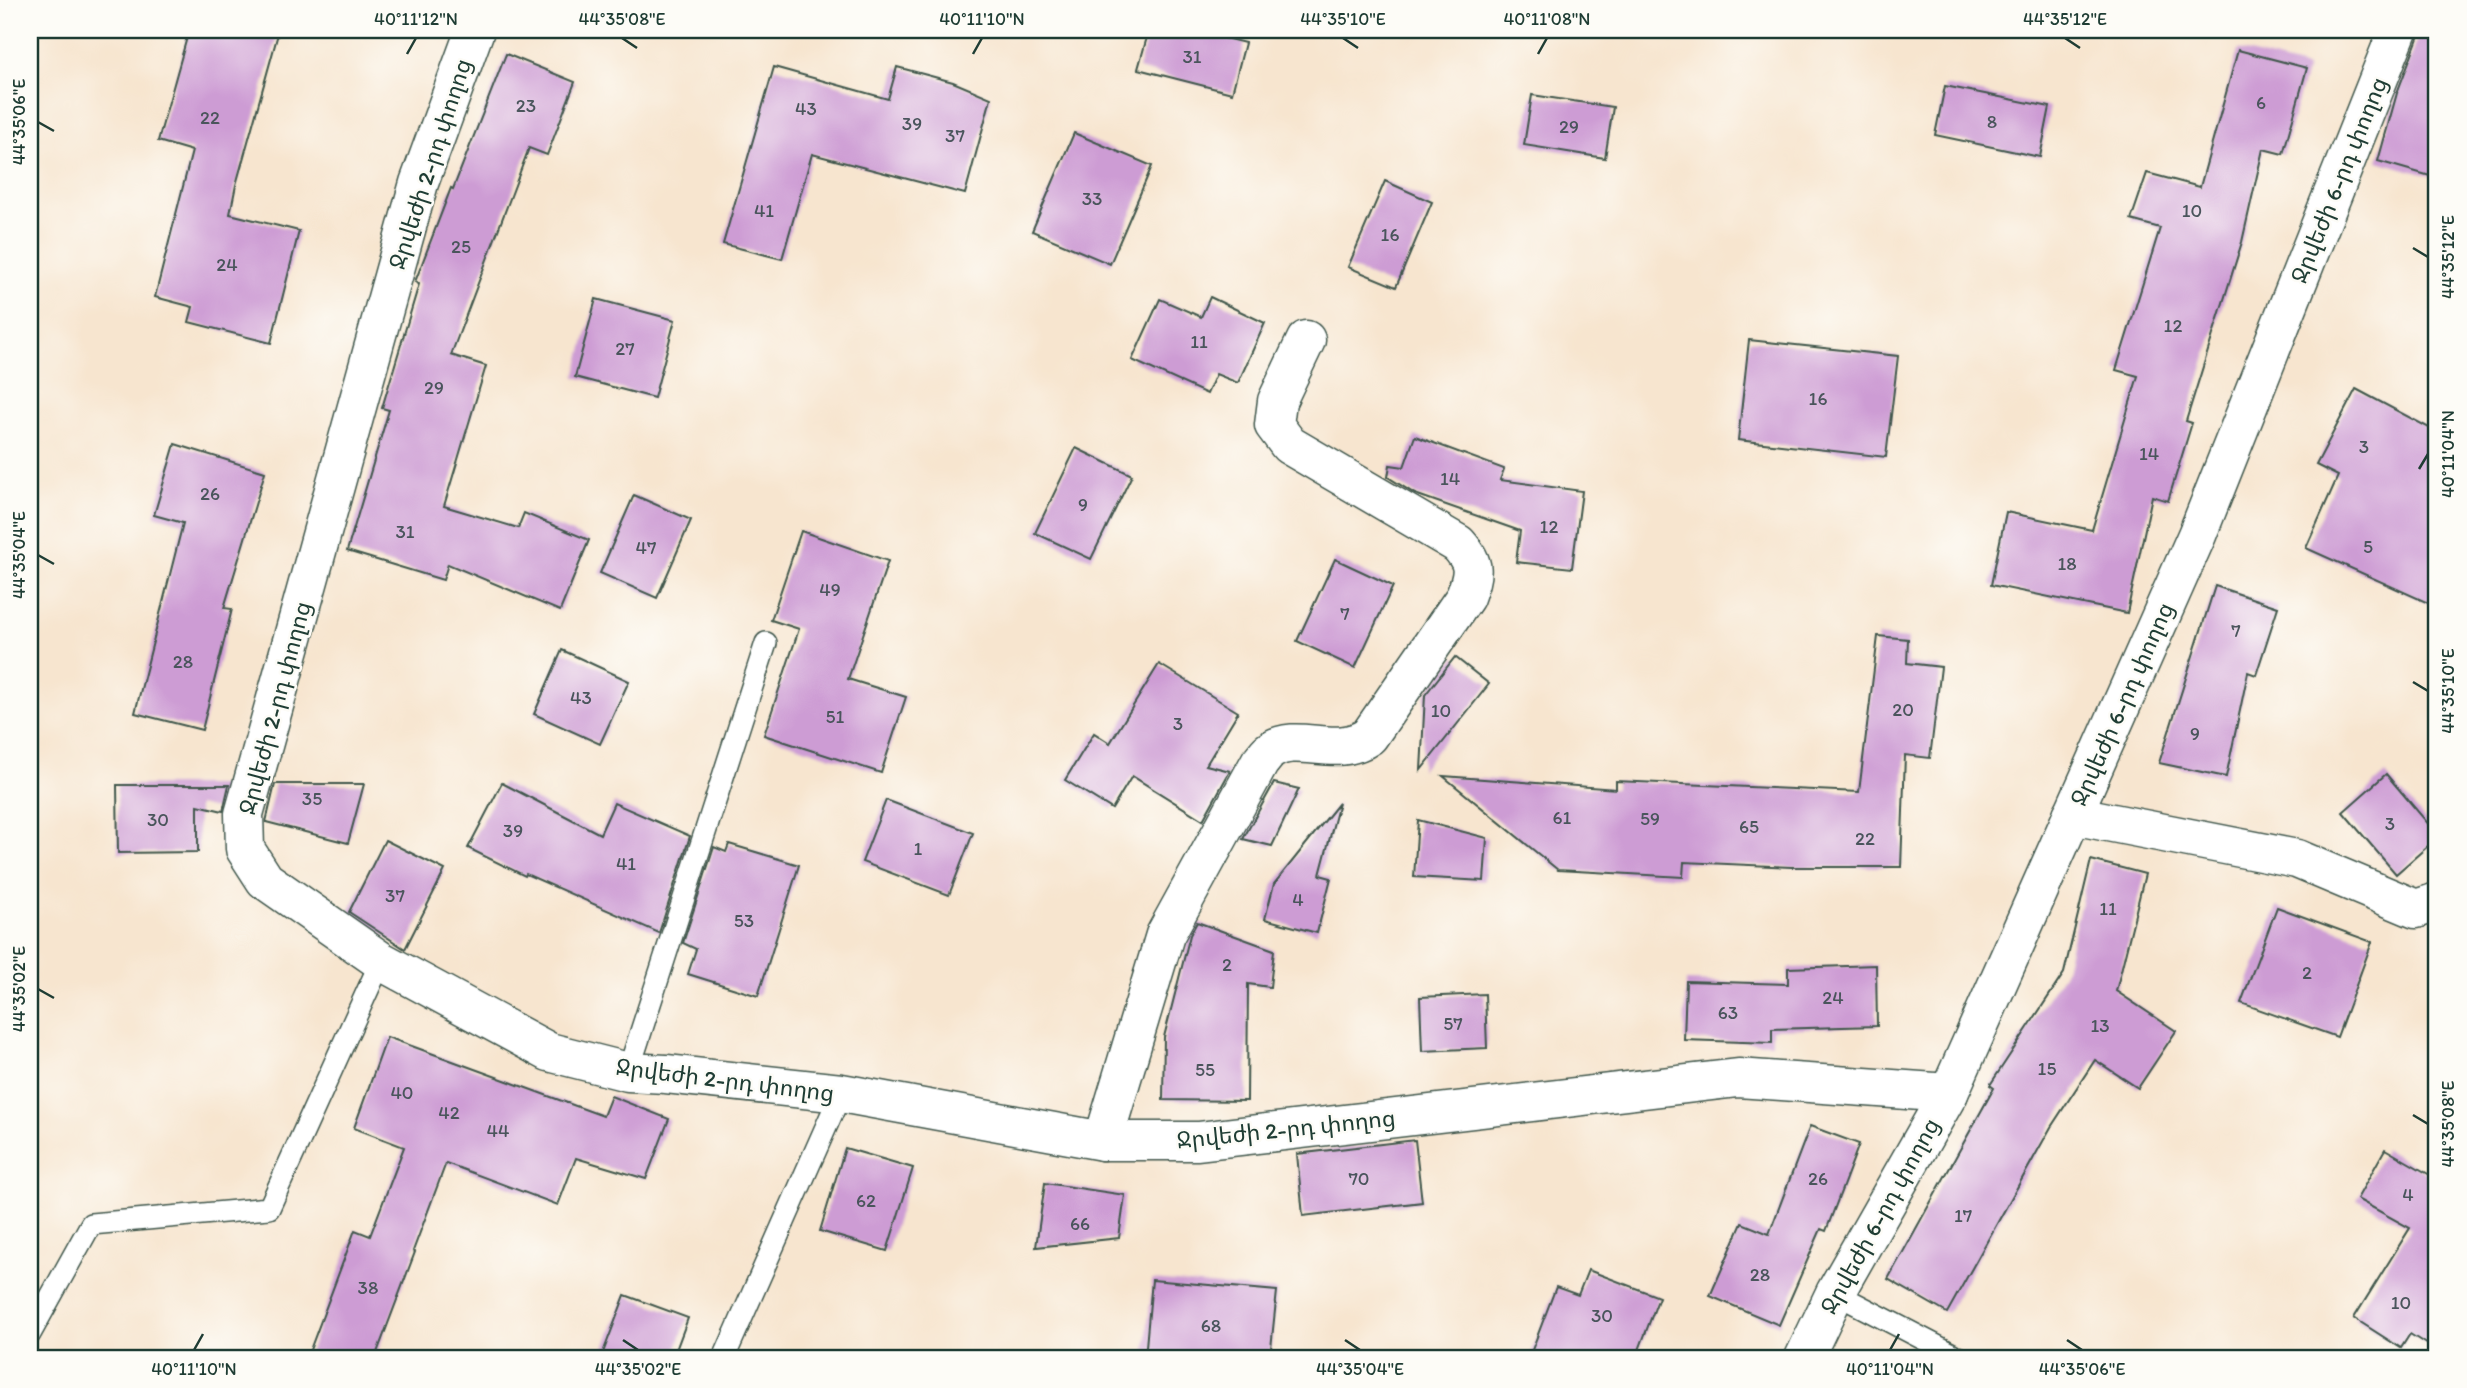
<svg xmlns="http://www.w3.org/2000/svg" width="2467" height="1388" font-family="Itim,'Noto Sans Armenian',sans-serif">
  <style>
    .building { fill: #cd9cd4 }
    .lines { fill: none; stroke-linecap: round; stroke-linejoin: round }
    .service-casing { stroke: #3f564b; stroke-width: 24 }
    .minor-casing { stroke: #3f564b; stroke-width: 41 }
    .service { stroke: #fff; stroke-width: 21 }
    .minor { stroke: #fff; stroke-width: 38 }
    .ticks { fill: none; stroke: #1f3d34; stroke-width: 2.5 }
    .labels { text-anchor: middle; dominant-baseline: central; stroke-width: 5; stroke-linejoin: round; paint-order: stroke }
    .number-label { font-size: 19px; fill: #4a555c }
    .street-label { font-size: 23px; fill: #1f3d34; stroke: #fdfcf7 }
    .neatline { fill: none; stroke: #1f3d34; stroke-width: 2.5 }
    .ticks-label { font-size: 18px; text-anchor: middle; fill: #1f3d34 }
  </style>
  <rect width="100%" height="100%" fill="#fdfcf7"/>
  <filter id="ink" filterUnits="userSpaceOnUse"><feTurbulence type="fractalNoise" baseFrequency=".0143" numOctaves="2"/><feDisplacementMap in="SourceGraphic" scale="14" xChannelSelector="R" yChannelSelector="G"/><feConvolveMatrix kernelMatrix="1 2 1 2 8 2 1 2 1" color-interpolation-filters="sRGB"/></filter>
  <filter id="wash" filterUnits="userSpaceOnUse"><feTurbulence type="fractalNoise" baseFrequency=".00686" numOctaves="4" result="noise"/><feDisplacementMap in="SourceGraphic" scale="28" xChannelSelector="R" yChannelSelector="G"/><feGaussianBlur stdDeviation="1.57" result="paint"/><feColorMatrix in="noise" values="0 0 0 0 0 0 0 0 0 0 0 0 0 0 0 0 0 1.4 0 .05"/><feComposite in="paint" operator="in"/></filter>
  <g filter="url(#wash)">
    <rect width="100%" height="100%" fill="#f7e5cf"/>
    <g id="blocks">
      <g class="building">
        <path d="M189,30H279L236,185L230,214L299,231L271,343L189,322L193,307L155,297L192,151L158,141Z"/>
        <path d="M1149,30H1192L1245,43L1232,93L1138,69Z"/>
        <path d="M2419,30H2437V178L2378,161L2397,93L2418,38Z"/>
        <path d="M2238,50L2307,68L2283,154L2263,149L2242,242L2186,421L2192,423L2168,501L2152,496L2127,613L1991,585L2006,512L2092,530L2138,376L2116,370L2160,228L2131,220L2147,173L2200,187Z"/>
        <path d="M506,54L575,82L547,155L529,148L451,355L486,366L444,506L518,528L524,513L589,540L560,611L448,564L443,580L347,551L389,410L382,408L419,284L415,282L451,188L453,189Z"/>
        <path d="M774,67L888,99L897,67L953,82L991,98L965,194L812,154L782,259L723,244Z"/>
        <path d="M1945,86L2050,107L2040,157L1935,135Z"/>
        <path d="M1532,95L1613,107L1605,158L1524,145Z"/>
        <path d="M1074,133L1152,166L1110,264L1032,231Z"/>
        <path d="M1385,181L1432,202L1396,287L1348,267Z"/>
        <path d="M1210,297L1265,323L1238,383L1216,374L1207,394L1132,360L1160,299L1201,317Z"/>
        <path d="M596,299L675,320L654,398L575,377Z"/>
        <path d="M1749,340L1898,356L1886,457L1738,440Z"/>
        <path d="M2356,389L2437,432V607L2306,548L2338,476L2316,465Z"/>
        <path d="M1415,436L1504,469L1500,480L1582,491L1572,568L1516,562L1520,531L1415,494L1388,477L1390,465L1404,467Z"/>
        <path d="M175,444L265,472L224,608L232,609L202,730L135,713L183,523L154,515Z"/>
        <path d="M1076,448L1132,475L1091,559L1035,533Z"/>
        <path d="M634,495L691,520L657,598L600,573Z"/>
        <path d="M801,531L888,561L848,679L906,697L881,773L764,735L799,629L771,620Z"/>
        <path d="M1335,559L1393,586L1355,668L1297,641Z"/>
        <path d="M2215,586L2278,607L2256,675L2248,672L2226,777L2159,763Z"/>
        <path d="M1878,636L1908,639L1907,663L1941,667L1930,758L1905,755L1901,867H1791L1684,862L1683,877L1558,870L1443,776L1616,789V781L1859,792Z"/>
        <path d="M562,650L629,681L600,744L534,714Z"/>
        <path d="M1455,657L1489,684L1421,770L1425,695Z"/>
        <path d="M1159,664L1238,712L1206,765L1230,771L1203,820L1132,776L1112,809L1065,780L1094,733L1110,743Z"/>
        <path d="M2386,774L2437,834V838L2396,874L2343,812Z"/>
        <path d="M502,783L600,834L614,803L690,836L659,933L526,874L525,876L468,848Z"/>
        <path d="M1274,783L1299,789L1272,846L1243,839Z"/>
        <path d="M275,784H364L348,843L266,822Z"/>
        <path d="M117,785H229L223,811L198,805V852L118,853Z"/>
        <path d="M886,800L973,833L949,895L862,862Z"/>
        <path d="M1339,803L1320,875L1331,878L1317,933L1265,919L1274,884Z"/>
        <path d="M1418,820L1487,838L1484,881L1414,877Z"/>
        <path d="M385,840L445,870L405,949L349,912Z"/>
        <path d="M729,844L799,865L758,996L688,974L696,949L683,943L714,847L726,852Z"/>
        <path d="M2091,860L2145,874L2116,991L2176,1031L2138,1088L2095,1060L2051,1127L1947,1313L1888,1279L1994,1088L1990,1085L2064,973Z"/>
        <path d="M2277,907L2372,942L2337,1037L2241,1003Z"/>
        <path d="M1197,922L1274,950L1270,987L1248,984L1247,1101L1163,1100L1164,1037L1190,935Z"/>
        <path d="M1876,965L1877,1026L1772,1029V1043L1684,1040L1686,981L1788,984V968Z"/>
        <path d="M1485,994L1487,1048L1422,1051L1420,997Z"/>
        <path d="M387,1037L603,1116L611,1096L669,1119L646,1179L576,1158L558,1205L446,1163L413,1251L415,1252L375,1358H307L355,1230L370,1236L404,1147L354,1128Z"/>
        <path d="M1810,1126L1859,1144L1826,1231L1821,1229L1779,1325L1710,1296L1742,1223L1769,1234Z"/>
        <path d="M1415,1140L1422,1202L1303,1216L1297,1154Z"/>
        <path d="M845,1148L913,1168L887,1251L820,1231Z"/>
        <path d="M2385,1149L2437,1179V1351L2410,1334L2401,1348L2354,1318L2410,1228L2357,1199Z"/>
        <path d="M1045,1183L1125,1195L1119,1238L1036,1247Z"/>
        <path d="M1588,1270L1659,1297L1636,1358H1529L1556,1287L1578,1295Z"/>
        <path d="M1152,1280L1277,1291L1270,1358H1145Z"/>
        <path d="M625,1295L688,1318L673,1358H601Z"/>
      </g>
    </g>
  </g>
  <g filter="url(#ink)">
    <use href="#blocks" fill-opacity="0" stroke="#3f564b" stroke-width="2"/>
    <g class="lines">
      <g class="service-casing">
        <g id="service">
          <path d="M628,1072L766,643"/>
          <path d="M1835,1293L1960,1358"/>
          <path d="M30,1334L91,1224L269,1208L381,961"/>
          <path d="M724,1358L841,1093"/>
        </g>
      </g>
      <g class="minor-casing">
        <g id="minor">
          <path d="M475,30L419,183L244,814L245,849L265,880L381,961L549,1052L628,1072L666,1074L841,1093L1103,1141H1198L1738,1078L1949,1093"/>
          <path d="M2072,815L2297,859L2416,909L2437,902"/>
          <path d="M1103,1141L1165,935L1260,762C1264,758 1267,752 1271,750C1298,732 1337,759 1369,736L1465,597C1474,572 1476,564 1458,544L1289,445L1274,425L1277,401L1306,340"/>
          <path d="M1804,1358L1835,1293L1949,1093L2197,535L2398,30"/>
        </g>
      </g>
      <use href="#service" class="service"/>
      <use href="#minor" class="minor"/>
    </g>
  </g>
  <path class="ticks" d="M622,38L637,48M1343,38L1358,48M2065,38L2080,48M407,54L416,38M973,54L982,38M1538,54L1547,38M38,122L54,131M2413,248L2428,257M2419,469L2428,454M38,555L54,564M2413,682L2428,691M38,989L54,998M2413,1115L2428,1124M623,1340L638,1350M1345,1340L1360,1350M2067,1340L2082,1350M194,1350L203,1334M1890,1350L1899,1334"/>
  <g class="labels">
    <g class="number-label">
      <text x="1192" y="56">31</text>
      <text x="2261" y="102">6</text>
      <text x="526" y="105">23</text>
      <text x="806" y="108">43</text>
      <text x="210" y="117">22</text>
      <text x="1992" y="121">8</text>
      <text x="912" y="123">39</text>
      <text x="1569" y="126">29</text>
      <text x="955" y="135">37</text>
      <text x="1092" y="198">33</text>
      <text x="764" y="210">41</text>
      <text x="2192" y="210">10</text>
      <text x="1390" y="234">16</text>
      <text x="461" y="246">25</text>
      <text x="227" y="264">24</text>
      <text x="2173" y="325">12</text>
      <text x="1199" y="341">11</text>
      <text x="625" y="348">27</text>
      <text x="434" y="387">29</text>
      <text x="1818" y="398">16</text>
      <text x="2364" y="446">3</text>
      <text x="2149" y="453">14</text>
      <text x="1450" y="478">14</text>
      <text x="210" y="493">26</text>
      <text x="1083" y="504">9</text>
      <text x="1549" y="526">12</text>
      <text x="405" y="531">31</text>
      <text x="2368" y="546">5</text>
      <text x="646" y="547">47</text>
      <text x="2067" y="563">18</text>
      <text x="830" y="589">49</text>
      <text x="1345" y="613">7</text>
      <text x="2236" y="630">7</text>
      <text x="183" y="661">28</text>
      <text x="581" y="697">43</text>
      <text x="1903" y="709">20</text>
      <text x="1441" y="710">10</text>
      <text x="835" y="716">51</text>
      <text x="1178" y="723">3</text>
      <text x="2195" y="733">9</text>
      <text x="312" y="798">35</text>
      <text x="1562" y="817">61</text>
      <text x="1650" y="818">59</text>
      <text x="158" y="819">30</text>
      <text x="2390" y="823">3</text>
      <text x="1749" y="826">65</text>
      <text x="513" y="830">39</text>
      <text x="1865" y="838">22</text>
      <text x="918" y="848">1</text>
      <text x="626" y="863">41</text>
      <text x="395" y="895">37</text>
      <text x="1298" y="899">4</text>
      <text x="2108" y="908">11</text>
      <text x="744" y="920">53</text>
      <text x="1227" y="964">2</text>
      <text x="2307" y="972">2</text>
      <text x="1833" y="997">24</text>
      <text x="1728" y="1012">63</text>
      <text x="1453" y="1023">57</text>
      <text x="2100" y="1025">13</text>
      <text x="2047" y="1068">15</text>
      <text x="1205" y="1069">55</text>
      <text x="402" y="1092">40</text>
      <text x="449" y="1112">42</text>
      <text x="498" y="1130">44</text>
      <text x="1359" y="1178">70</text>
      <text x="1818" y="1178">26</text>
      <text x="2408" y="1194">4</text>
      <text x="866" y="1200">62</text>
      <text x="1963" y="1215">17</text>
      <text x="1080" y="1223">66</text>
      <text x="1760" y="1274">28</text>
      <text x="368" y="1287">38</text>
      <text x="2401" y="1302">10</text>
      <text x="1602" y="1315">30</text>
      <text x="1211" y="1325">68</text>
    </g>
    <g class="street-label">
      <text transform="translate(430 164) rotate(-72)">Ջրվեժի 2-րդ փողոց</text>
      <text transform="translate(2339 180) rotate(-68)">Ջրվեժի 6-րդ փողոց</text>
      <text transform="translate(2122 704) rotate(-66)">Ջրվեժի 6-րդ փողոց</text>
      <text transform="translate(275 708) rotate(-75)">Ջրվեժի 2-րդ փողոց</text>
      <text transform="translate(725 1080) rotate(7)">Ջրվեժի 2-րդ փողոց</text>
      <text transform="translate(1286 1129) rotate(-6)">Ջրվեժի 2-րդ փողոց</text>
      <text transform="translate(1880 1216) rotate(-61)">Ջրվեժի 6-րդ փողոց</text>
    </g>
  </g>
  <rect width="2467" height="1388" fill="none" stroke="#fdfcf7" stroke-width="77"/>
  <rect x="38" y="38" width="2390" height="1312" class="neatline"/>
  <g class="ticks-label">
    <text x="416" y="25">40°11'12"N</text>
    <text x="622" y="25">44°35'08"E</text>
    <text x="982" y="25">40°11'10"N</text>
    <text x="1343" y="25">44°35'10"E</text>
    <text x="1547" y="25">40°11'08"N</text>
    <text x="2065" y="25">44°35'12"E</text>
    <text transform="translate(19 122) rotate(-90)" y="6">44°35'06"E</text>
    <text transform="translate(2448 257) rotate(-90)" y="6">44°35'12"E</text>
    <text transform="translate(2448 454) rotate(-90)" y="6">40°11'04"N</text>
    <text transform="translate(19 555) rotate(-90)" y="6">44°35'04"E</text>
    <text transform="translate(2448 691) rotate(-90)" y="6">44°35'10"E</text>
    <text transform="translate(19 989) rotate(-90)" y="6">44°35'02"E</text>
    <text transform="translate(2448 1124) rotate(-90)" y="6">44°35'08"E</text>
    <text x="194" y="1375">40°11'10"N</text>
    <text x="638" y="1375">44°35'02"E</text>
    <text x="1360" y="1375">44°35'04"E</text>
    <text x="1890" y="1375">40°11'04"N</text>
    <text x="2082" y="1375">44°35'06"E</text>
  </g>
</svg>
